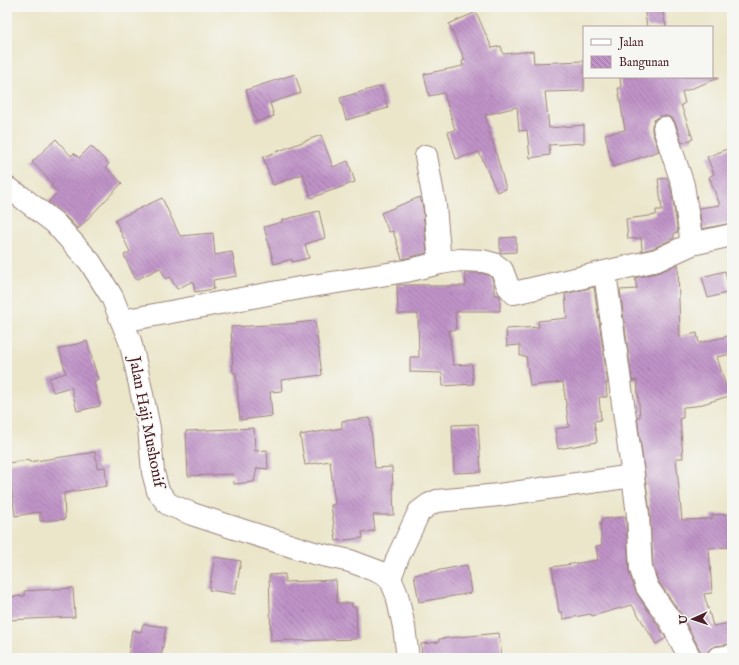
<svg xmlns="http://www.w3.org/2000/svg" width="739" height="665" font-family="'IM FELL English',serif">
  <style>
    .building { fill: url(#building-back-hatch) }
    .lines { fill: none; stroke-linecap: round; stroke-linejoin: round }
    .minor-casing { stroke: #9a827a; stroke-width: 24 }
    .minor { stroke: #fff; stroke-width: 22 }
    .labels { text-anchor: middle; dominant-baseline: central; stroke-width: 3; stroke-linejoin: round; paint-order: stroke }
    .street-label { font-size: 16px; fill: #4a1f2b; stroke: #f6f6f2 }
  </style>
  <defs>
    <pattern id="building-back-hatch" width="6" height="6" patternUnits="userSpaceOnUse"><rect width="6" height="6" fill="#bf93c7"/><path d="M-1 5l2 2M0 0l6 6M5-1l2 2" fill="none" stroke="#9d77a2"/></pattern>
  </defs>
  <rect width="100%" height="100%" fill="#f6f6f2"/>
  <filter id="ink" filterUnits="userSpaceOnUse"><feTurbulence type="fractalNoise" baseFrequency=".025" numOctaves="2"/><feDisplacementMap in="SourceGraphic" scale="8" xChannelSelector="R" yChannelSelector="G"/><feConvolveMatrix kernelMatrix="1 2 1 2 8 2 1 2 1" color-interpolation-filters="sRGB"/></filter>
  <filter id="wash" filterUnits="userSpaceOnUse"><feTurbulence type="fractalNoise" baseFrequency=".012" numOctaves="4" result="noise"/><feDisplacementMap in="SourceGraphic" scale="16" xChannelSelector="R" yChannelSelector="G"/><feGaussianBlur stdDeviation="0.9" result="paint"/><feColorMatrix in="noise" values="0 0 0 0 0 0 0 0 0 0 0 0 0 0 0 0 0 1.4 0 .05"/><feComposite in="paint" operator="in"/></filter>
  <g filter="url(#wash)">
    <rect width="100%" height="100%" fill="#ebe6ca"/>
    <g id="blocks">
      <g class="building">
        <path d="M644,7H662L666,27H647Z"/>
        <path d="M476,12L492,48L501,46L503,54L533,51L534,63L584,61V91L545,92L549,128L584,125V143L549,145L550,155L530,158L527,130L519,131L517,107L485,115L490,134H489L492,139L506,189L497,192L479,152L456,159L448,132L455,130L444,93L429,96L424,74L463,66L462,61L465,60L449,24Z"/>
        <path d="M295,74L301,93L270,103L274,116L256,122L246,90Z"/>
        <path d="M620,77H718L719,78L682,92L685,103L681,105L693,139L682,143L676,124L673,119L667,116H660L654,120L652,126V132L659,151L613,167L612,160L611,161L605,134L625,130L618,88H621Z"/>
        <path d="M381,86L388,108L346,120L340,98Z"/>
        <path d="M321,135L333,167L348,161L355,182L311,198L303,174L273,185L263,157Z"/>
        <path d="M56,139L71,156L74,153L79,158L91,146L109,164L106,167L122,183L78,229L64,215L48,202L58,192L51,186L53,184L32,162Z"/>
        <path d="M732,147V223L702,229L699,208L720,205L709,177L714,174L707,157Z"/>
        <path d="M667,178L671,188L678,232L674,233V238L653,248L642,251L641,238L628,239L626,219L656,215V210H662L658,179Z"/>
        <path d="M420,197L423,208L424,218H423L424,222L427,253L402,259L393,231L389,232L381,213Z"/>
        <path d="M162,198L180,236L213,233L215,255L232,252L237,276L213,280L214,289L195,292L193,281L177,289L170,277L166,279L160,268L136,280L124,255L130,252L115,220Z"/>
        <path d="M319,211L325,238L305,244L309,258L292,262V259L274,264L264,227L282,222V220Z"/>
        <path d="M516,237V252L500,253V238Z"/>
        <path d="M678,264L680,337L697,333L699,343L732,335V354L717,357L729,396L696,406L683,407V418H680L683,458H676L682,520L712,519V515L730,514L731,519H732V547L709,548L712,593L704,594L713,626L730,623L732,634V644L716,646L711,648L707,653L706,657L702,658L701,652L681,614L658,581L653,567L650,513L637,417H640L637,380L632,381L620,290L637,289L635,278L660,272Z"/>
        <path d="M725,271L730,292L708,298L702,277Z"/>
        <path d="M465,273H481L488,275L492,278L494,285V295H499L500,296V311H459V312H455L456,330H449L453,365L472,364L473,384L443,386L442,373L410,372V357H419L418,314H398L397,285H429V286H466Z"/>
        <path d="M594,287L608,383H606L607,397H599L601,420L594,421L597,442L558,449L555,429L569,427L563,382L530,386L526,356H520V345L507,346L506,329L539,327L538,321L567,318L565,294Z"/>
        <path d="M315,321L322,375L281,380L282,391L270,392L272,416L240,420L236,373H233L231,327L288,324Z"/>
        <path d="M87,341L98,380L94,381L100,406L77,411L71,387L53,392L49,378L66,373L59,349Z"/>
        <path d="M370,418L375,468L392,467L394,515H373L375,531L362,532L363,538L336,541L331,505L335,504L330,461L305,465L300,435L342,428V421Z"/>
        <path d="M478,424L481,472L454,473L452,425Z"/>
        <path d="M254,428L255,451L267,450L268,469L257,468L254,482L234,484L233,474L188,476L186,431Z"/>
        <path d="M95,452L97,468L105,467L107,486L64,493L65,519L40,521V512L15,516L8,463L29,460V462Z"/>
        <path d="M626,517L629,573L637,594L659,627L666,638L656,644L632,605L592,616L591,614L563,619L562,612H559L552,567L598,560L596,546L602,545L600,523H602V519Z"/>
        <path d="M215,557L241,561L235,594L209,590Z"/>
        <path d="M467,565L471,593L419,602L414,575Z"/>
        <path d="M285,574V582L336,580L337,603H352V607H356L357,639L295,641V640L271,641L269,575Z"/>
        <path d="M73,588L75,617L7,620V597L25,596L24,591Z"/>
        <path d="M143,624L166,627L161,658H128L132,630L141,632Z"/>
        <path d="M499,633L502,658H422L421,644L439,642V639Z"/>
      </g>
    </g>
  </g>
  <g filter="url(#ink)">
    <use href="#blocks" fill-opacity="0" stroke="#9a827a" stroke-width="1"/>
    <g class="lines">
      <g class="minor-casing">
        <g id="minor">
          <path d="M664,128L683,185L692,244"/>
          <path d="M426,156L435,206L440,263"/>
          <path d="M7,188L20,196L55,223L90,262L112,297L130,341L136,366L149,428L153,472L158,491L168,504L192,514L244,531L314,553L350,561L377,571L390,578L397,595L404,627L408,658"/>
          <path d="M605,273L633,476L638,515L641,569L647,587L670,620L690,658"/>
          <path d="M122,321L300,288L406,271L440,263L460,260L483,261L494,264L502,270L508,286L514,293L657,260L692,244L732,235"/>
          <path d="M390,578L398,557L419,512L430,504L437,501L499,495L633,476"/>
          <path d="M718,658L732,656"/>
        </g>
      </g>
      <use href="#minor" class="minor"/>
    </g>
  </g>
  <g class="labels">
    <g class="street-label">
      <text transform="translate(146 422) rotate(79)">Jalan Haji Mushonif</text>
    </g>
  </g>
  <rect width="739" height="665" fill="none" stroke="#f6f6f2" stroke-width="24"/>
  <rect x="583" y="26" width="130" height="52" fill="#f6f6f2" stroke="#b1a0a2"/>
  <rect x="591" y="39" width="20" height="6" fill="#ffffff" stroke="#b1a0a2"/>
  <text x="619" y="46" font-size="12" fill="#4a1f2b">Jalan</text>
  <rect x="591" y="56" width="20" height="12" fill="url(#building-back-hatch)" stroke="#b1a0a2"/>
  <text x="619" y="66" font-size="12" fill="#4a1f2b">Bangunan</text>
  <g transform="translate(693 619) rotate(267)" stroke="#f6f6f2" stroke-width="3" paint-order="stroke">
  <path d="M0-3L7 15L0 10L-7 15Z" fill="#4a1f2b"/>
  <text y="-6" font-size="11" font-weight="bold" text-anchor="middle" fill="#4a1f2b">U</text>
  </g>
</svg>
